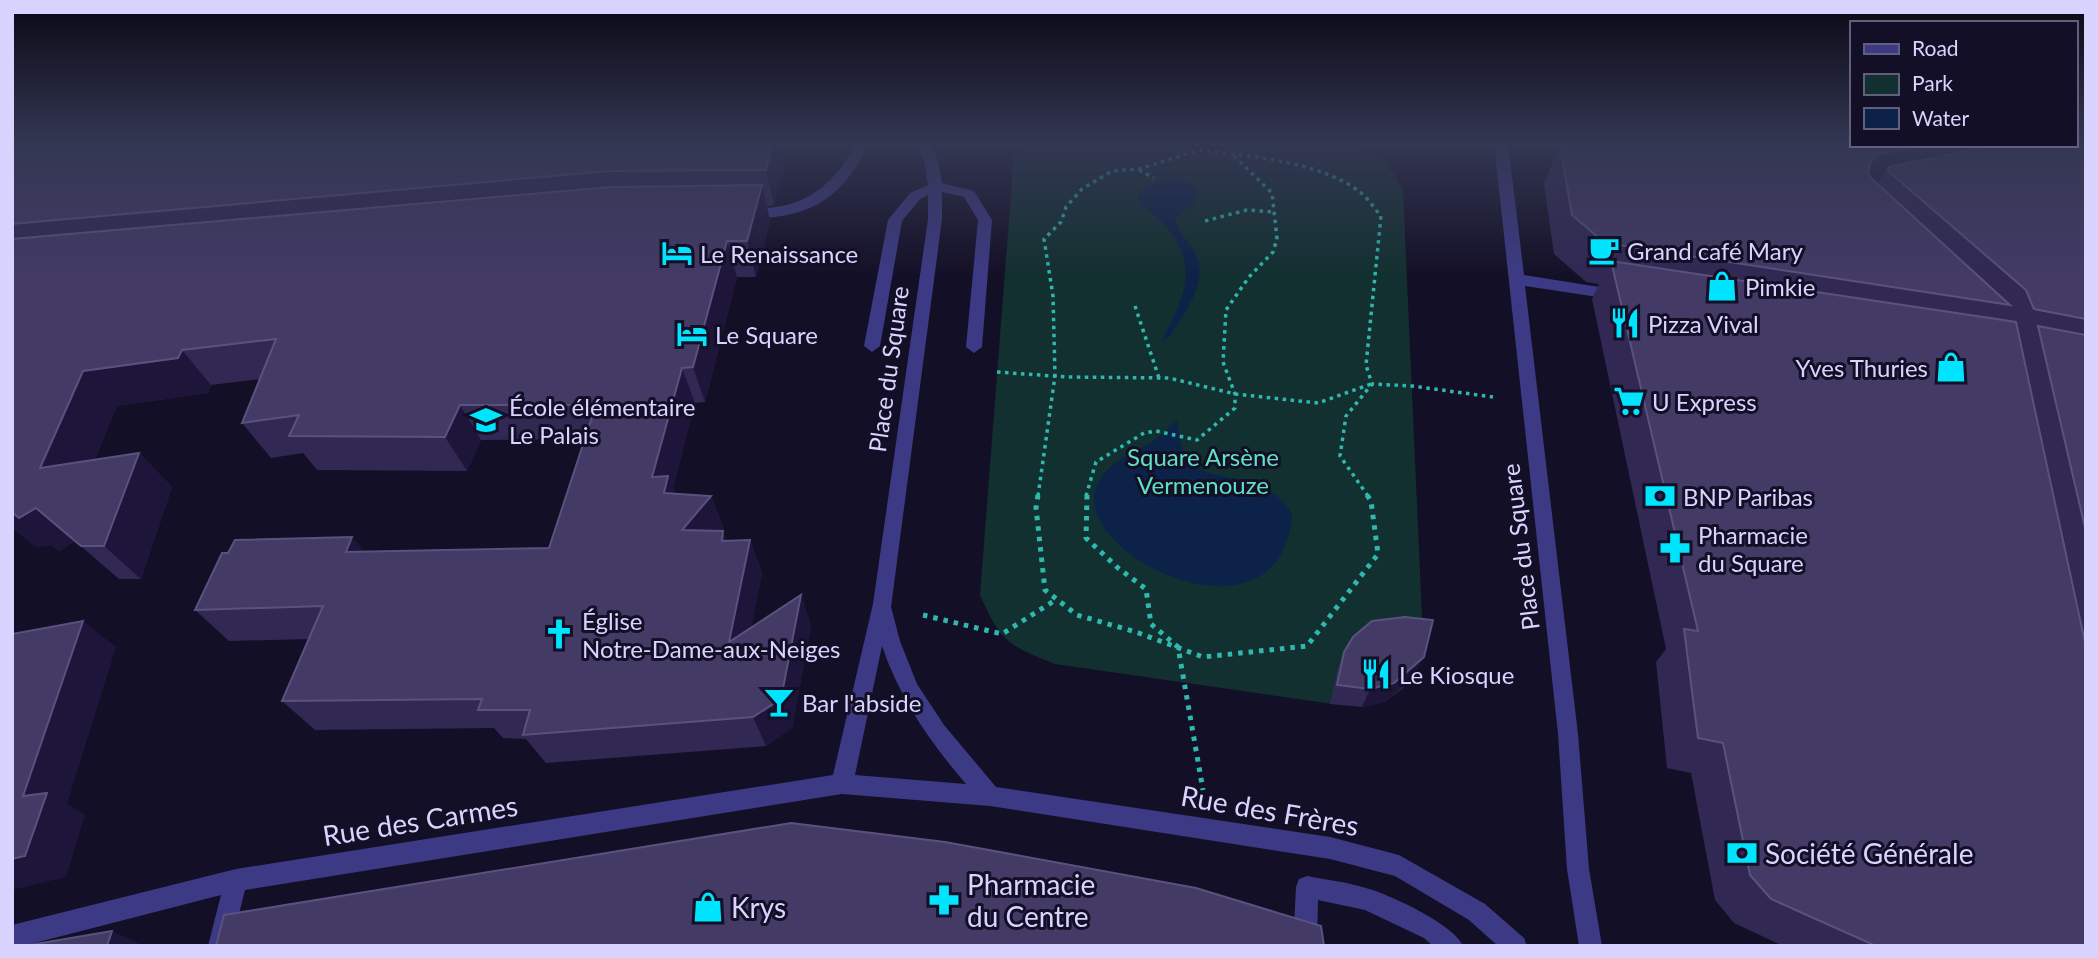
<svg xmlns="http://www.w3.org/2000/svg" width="2098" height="958" font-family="Lato,sans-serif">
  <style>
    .green { fill: #12302f }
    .water { fill: #0c2248 }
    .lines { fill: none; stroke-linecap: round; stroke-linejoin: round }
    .path-far1 { stroke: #2fb8b0; stroke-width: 3.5; stroke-dasharray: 3.5 4.5; stroke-linecap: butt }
    .path { stroke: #2fb8b0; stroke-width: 5; stroke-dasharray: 4.5 6; stroke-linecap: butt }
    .minor { fill: #3d3a85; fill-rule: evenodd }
    .wall { fill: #312854 }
    .shaded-wall { fill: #1d163a }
    .building { fill: #433a66; stroke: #5a527e; stroke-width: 2 }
    .labels { text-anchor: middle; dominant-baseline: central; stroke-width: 6; stroke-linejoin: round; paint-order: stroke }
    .poi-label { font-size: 24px; fill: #d9d4ff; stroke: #130f26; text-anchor: start }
    .street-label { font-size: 24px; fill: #d9d4ff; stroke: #130f26 }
    .park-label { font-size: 24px; fill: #5fe0c0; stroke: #130f26 }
    .near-street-label { font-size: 28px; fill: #d9d4ff; stroke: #130f26 }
    .near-poi-label { font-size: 28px; fill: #d9d4ff; stroke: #130f26; text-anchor: start }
  </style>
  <rect width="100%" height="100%" fill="#130f26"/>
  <path class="green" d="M1024,143H1352L1385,161L1403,189L1423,640C1420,650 1419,669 1413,677C1391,706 1366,707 1333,704L1055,664C1010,647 1000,641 980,595L1014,155Z"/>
  <g class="water">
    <path d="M1168,177L1190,183L1197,191L1193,204L1175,218C1177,232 1190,242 1196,255C1209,282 1184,314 1170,336L1162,340C1186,295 1201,261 1160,220C1152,211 1141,208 1138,196L1141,190Z"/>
    <path d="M1177,420C1179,432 1180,451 1189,461C1216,489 1259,463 1292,514C1282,659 1062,552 1098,483C1111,458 1137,454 1157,438C1164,433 1171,426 1177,420Z"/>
  </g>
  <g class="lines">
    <g class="path-far1">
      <path d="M1196,143L1199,150C1248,156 1320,161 1360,192C1368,198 1374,208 1381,216L1366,365L1372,384L1412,386L1493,397"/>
      <path d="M1139,170L1154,178"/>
      <path d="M1205,221L1247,210L1274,212"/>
      <path d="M1135,306L1159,378"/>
      <path d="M997,372L1067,377L1169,378L1235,394L1318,403L1371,384"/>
      <path d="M1038,496L1055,376L1053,296L1044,239L1061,222L1066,207L1082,189L1112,171L1139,169L1199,150"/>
      <path d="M1086,496L1096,462L1144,433L1156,431L1197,440L1235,408V394L1223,362L1226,310L1249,277L1273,252L1277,239L1272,193L1233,155"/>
      <path d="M1368,496L1340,456L1346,416L1372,384"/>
    </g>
    <g class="path">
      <path d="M1038,495L1036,508L1045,590L1077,615L1136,632L1203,657L1307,646L1378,554L1371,501L1367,495"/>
      <path d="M1087,495L1086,538L1118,568L1146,589L1151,624L1178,647L1203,790"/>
      <path d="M923,615L1002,634L1057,599"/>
    </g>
    <g class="minor">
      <path d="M856,143H870C845,190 821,214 765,218C756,218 746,221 740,214C747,207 757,209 766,208C811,205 836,181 856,143Z"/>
      <path d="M917,143H931L938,161L942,183L974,191L992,220L982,347L974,353L966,347L978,220L964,197L942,192V219L891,607L900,641L917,684L944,725L996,787L1330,837L1399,855L1485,904L1524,938L1527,946H1498L1469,920L1395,876L1330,859L990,806L842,794L245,890L231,946H208L221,895L23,946H12V925L236,869L833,775L873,604L928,219V195L920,199L902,221L880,346L872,352L864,346L888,220L910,193L928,185L924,161ZM882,646C900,699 930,742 966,784L855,775Z"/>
      <path d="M1494,143H1508L1524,275L1618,290L1626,295L1618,300L1525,286L1578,734L1589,869L1602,946H1579L1567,869L1558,734Z"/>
      <path d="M1307,876C1327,880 1347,882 1366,888C1389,894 1455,925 1463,946H1433L1424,938L1365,910L1318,900L1317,946H1293L1296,887L1299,879Z"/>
    </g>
  </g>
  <g class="wall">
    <path d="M12,143H791L774,205L767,206L770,221L756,277H737L705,402L695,403L673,488L675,494L711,496L724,529L722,531L727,541L750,540L762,573L751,628L801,595L811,626L792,728L766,746L546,763L526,739L503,738L494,728L315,730L282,701L309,639L229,641L195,610L228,553L352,537L364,552L549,548L585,439L481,440L467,471L317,470L303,453L271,458L242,423L260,379L211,385L208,393L117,406L95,459L139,453L172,487L141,579H119L75,541L59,551L51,545L37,547L12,528Z"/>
    <path d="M1557,143H2086V946H1783L1734,923L1715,900L1691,773L1667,768L1656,662L1666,649L1592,299L1599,284L1586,282L1554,254L1544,183L1559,148Z"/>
    <path d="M1344,652L1414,676L1385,702L1362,707L1330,704L1337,671Z"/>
  </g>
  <g class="shaded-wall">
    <path d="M773,143H791L774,205L766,170Z"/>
    <path d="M1923,145H2075L1889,167L1874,188L1853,192L1871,161L1880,154Z"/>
    <path d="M762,185L770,221L756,277L747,241Z"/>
    <path d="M727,241L737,277L705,402L693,367Z"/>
    <path d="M182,350L211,385L208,393L117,406L78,501L40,468L83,371Z"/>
    <path d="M682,368L695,403L673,488L682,510L678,527L652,477Z"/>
    <path d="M460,405L481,440L467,471L445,437Z"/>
    <path d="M139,453L172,487L141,579L104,546Z"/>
    <path d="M711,496L724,529L696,563L682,530Z"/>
    <path d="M36,508L75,541L59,551L51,545L37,547L12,528V512Z"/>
    <path d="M723,531L736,564L722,541Z"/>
    <path d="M352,537L379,570L346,552Z"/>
    <path d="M750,540L762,573L743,673L729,642Z"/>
    <path d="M801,595L811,626L792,728L766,746L753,717Z"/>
    <path d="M83,621L116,647L67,804L85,815L66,877L12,890V859L23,796Z"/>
    <path d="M1424,657L1414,676L1385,702L1362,707L1370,689Z"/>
    <path d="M112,931L144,946H107Z"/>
  </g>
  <g class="building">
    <path d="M12,143H773L766,170L611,171L12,224Z"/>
    <path d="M1563,143H1851V145H1923L1880,154L1871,161L1868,173L1871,178L2010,305L1605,243L1572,215L1560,145Z"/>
    <path d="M2075,143H2086V319L2034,309L2026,290L1888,171L1889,167L1995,145H2075Z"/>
    <path d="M762,185L747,241H727L693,367L682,368L652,477L668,476L664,493L711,496L682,530L723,531L722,541L750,540L729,642L801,595L781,699L753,717L523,735L530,710H478L482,699L282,701L323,606L195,610L222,553H228L235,540L352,537L346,552L549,548L596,405H460L445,437L289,436L299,415L242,423L276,339L182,350L178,358L83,371L40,468L139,453L104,546H81L36,508L19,518L12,512V239L611,187Z"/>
    <path d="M1611,261L2016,322L2086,647V946H1876L1771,899L1750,875L1723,743L1698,738L1684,629L1698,631Z"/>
    <path d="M2038,326L2086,335V532Z"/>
    <path d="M1405,617L1433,620L1424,657L1394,683L1370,689L1337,685L1344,652L1353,637L1372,621Z"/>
    <path d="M83,621L23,796L47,793L25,856L12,859V634Z"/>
    <path d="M791,823L945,842L1196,888L1321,926L1324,946H216L224,915Z"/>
    <path d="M112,931L107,946H24Z"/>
  </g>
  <linearGradient id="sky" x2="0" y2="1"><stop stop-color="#0a0815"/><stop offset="0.52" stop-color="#333752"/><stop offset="1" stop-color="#333752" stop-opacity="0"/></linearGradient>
  <rect width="2098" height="277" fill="url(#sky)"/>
  <defs>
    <g id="cafe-bare" transform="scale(2.415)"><path d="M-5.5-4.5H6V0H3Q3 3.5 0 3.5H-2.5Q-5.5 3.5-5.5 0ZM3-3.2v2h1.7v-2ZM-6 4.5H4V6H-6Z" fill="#00e5ff" stroke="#130f26" stroke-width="2.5" paint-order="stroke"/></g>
    <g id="hotel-bare" transform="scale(2.415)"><path d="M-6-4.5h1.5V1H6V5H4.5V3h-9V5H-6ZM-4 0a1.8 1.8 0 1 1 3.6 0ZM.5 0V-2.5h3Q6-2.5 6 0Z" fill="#00e5ff" stroke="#130f26" stroke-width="2.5" paint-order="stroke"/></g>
    <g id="shop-bare" transform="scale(2.415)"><path d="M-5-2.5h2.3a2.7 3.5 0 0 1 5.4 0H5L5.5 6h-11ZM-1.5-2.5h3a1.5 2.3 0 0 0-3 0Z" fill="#00e5ff" stroke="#130f26" stroke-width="2.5" paint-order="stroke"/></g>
    <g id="restaurant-bare" transform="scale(2.415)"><path d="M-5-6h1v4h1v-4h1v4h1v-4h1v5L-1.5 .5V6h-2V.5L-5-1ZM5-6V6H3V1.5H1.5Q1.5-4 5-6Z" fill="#00e5ff" stroke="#130f26" stroke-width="2.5" paint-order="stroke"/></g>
    <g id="supermarket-bare" transform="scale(2.415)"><path d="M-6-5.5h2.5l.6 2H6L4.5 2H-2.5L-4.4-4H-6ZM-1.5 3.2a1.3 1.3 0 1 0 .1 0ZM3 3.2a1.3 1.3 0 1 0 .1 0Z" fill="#00e5ff" stroke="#130f26" stroke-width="2.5" paint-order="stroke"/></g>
    <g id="school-bare" transform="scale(2.415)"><path d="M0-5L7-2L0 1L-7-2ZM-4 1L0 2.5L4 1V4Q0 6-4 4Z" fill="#00e5ff" stroke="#130f26" stroke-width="2.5" paint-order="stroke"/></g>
    <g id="bank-bare" transform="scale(2.415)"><path d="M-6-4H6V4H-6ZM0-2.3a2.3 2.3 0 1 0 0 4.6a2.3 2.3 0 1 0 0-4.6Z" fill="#00e5ff" stroke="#130f26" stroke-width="2.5" paint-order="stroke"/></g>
    <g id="pharmacy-bare" transform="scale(2.415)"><path d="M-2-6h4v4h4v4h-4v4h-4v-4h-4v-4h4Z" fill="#00e5ff" stroke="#130f26" stroke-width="2.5" paint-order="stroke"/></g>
    <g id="church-bare" transform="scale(2.415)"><path d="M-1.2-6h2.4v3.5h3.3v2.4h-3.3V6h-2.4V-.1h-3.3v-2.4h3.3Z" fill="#00e5ff" stroke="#130f26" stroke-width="2.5" paint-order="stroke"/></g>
    <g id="bar-bare" transform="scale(2.415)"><path d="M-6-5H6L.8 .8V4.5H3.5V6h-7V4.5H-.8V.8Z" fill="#00e5ff" stroke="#130f26" stroke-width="2.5" paint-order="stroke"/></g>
  </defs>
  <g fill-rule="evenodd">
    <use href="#cafe-bare" x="1604" y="250"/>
    <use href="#hotel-bare" x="677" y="253"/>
    <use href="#shop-bare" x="1722" y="286"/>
    <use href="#restaurant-bare" x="1625" y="323"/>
    <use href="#hotel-bare" x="692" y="334"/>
    <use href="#shop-bare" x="1951" y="367"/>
    <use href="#supermarket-bare" x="1629" y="401"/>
    <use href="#school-bare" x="486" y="420"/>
    <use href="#bank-bare" x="1660" y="496"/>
    <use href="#pharmacy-bare" x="1675" y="548"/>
    <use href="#church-bare" x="559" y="634"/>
    <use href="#restaurant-bare" x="1376" y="674"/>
    <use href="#bar-bare" x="779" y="702"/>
    <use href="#bank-bare" x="1742" y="853"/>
    <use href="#pharmacy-bare" x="944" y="900"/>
    <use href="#shop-bare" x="708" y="907"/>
  </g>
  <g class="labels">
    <g class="poi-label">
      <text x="1627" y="250">Grand café Mary</text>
      <text x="700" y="253">Le Renaissance</text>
      <text x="1745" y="286">Pimkie</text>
      <text x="1648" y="323">Pizza Vival</text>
      <text x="715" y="334">Le Square</text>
      <text x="1928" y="367" text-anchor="end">Yves Thuries</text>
      <text x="1652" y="401">U Express</text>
      <text x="509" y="406">École élémentaire<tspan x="509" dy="28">Le Palais</tspan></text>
      <text x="1683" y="496">BNP Paribas</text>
      <text x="1698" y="534">Pharmacie<tspan x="1698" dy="28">du Square</tspan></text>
      <text x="582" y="620">Église<tspan x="582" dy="28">Notre-Dame-aux-Neiges</tspan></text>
      <text x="1399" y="674">Le Kiosque</text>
      <text x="802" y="702">Bar l'abside</text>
    </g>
    <g class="street-label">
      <text transform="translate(888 369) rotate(-82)">Place du Square</text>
      <text transform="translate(1520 547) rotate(-97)">Place du Square</text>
    </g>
    <g class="park-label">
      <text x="1203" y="456">Square Arsène<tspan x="1203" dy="28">Vermenouze</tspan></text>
    </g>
    <g class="near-street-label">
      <text transform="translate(1270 810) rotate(10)">Rue des Frères</text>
      <text transform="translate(420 820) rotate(-9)">Rue des Carmes</text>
    </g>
    <g class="near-poi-label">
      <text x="1765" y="853">Société Générale</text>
      <text x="967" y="884">Pharmacie<tspan x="967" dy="32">du Centre</tspan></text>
      <text x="731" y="907">Krys</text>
    </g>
  </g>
  <rect width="2098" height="958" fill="none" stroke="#d9d4ff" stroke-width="28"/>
  <rect x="1850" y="21" width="228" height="126" fill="#130f26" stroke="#625e7d" stroke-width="2"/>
  <rect x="1864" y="44" width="35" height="10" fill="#3d3a85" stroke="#625e7d" stroke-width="2"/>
  <text x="1912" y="56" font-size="21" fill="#d9d4ff">Road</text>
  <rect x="1864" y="74" width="35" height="21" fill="#12302f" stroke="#625e7d" stroke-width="2"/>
  <text x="1912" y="91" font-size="21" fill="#d9d4ff">Park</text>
  <rect x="1864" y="108" width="35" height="21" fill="#0c2248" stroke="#625e7d" stroke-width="2"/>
  <text x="1912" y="126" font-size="21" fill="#d9d4ff">Water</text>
</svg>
